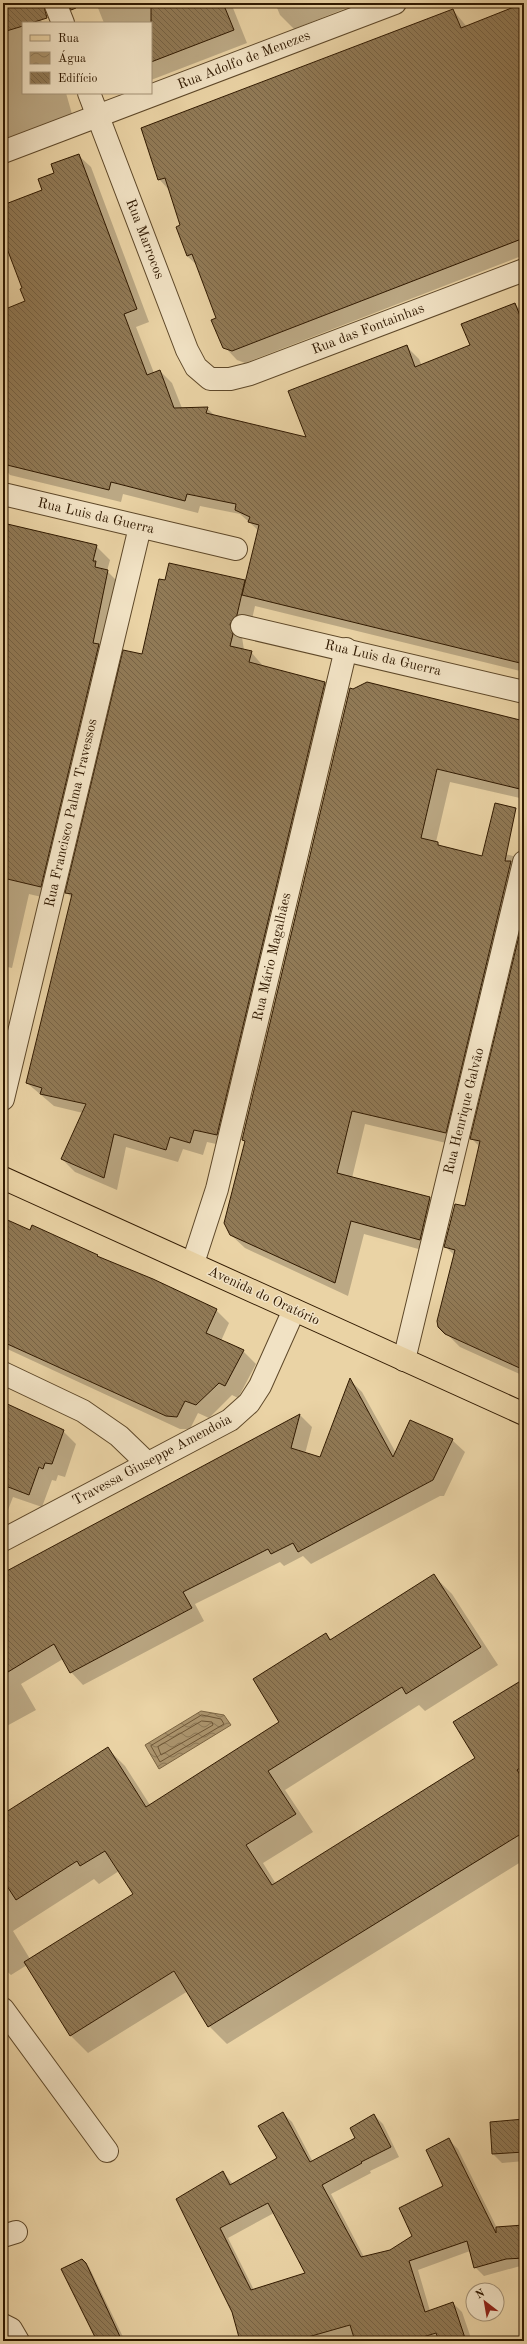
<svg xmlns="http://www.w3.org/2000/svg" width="527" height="2344" font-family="'Old Standard TT',serif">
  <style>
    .water { fill: url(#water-waves); stroke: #7a6341 }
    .shadow { fill: #0003; fill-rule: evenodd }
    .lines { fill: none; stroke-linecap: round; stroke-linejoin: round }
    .shore { stroke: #6e5636; stroke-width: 1 }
    .building { fill: url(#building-back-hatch); stroke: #301900; fill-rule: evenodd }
    .minor-casing { stroke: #5e4829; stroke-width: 24 }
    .major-casing { stroke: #301900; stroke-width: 24 }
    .minor { stroke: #f1e2c4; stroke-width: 22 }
    .major { stroke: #ead3a5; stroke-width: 22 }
    .labels { text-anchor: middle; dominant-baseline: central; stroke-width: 3; stroke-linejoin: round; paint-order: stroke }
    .street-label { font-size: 14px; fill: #301900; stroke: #f1e2c4 }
  </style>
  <defs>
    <pattern id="water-waves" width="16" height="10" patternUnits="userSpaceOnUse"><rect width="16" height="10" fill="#ab946d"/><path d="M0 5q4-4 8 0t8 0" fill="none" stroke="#8c7857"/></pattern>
    <pattern id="building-back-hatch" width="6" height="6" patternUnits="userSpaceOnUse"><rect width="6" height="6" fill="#917a56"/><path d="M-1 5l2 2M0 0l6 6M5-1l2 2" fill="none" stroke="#776345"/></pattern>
  </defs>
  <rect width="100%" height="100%" fill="#ead3a5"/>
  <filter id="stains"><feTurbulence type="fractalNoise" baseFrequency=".005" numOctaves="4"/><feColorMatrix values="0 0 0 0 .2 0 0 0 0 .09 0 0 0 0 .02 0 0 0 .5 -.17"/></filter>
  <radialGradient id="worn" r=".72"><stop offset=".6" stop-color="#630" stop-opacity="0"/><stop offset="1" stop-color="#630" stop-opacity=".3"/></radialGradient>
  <path class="water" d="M201,1711L224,1715L231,1725L159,1769L145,1745Z"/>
  <g class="shadow">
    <path d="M3,3H36L42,23H23V93H66L72,114L3,141Z"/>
    <path d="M96,3H231L247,43L151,80V23H104Z"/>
    <path d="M275,3H359L294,29L280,15Z"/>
    <path d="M524,3V255L245,363L237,360L220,342L212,321L217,319L197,265L187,256L182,226L170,191L159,179L453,10L467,27Z"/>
    <path d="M78,155L91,167L149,322L136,327L154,373L160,371L172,383L182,408H207L216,417L308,439L406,346L419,359L422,366L471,346L515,304L524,314V672L255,606L250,628L242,637L244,650L251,652L264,667L325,682L338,695L230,1147L207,1142L203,1155L183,1149L178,1162L126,1147L117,1190L75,1172L62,1159L83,1113L54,1106L27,1083L72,898L66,892L143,655L170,564L246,582L259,531L240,514L200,506L198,513L123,494L121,502L10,475L3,467V311L26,302L24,288L3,235V206L43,191L57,173Z"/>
    <path d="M3,524L96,546L110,560L107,571L121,585L54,900L29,894L12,968L3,966Z"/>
    <path d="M350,689L524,722V799L450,782L436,842L442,847L483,857L485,849L513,856L524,867L459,1146L365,1124L352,1178L430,1198L443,1212L433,1253L364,1234L348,1296L245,1248L231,1235L246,1143L243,1140Z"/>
    <path d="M524,916V1376L460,1347L446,1333L455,1256L445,1246L466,1208L480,1147L471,1138Z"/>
    <path d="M97,1256L216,1310L229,1323L221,1341L243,1351L256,1364L238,1398L232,1395L209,1418L198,1413L190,1429H180L3,1347V1289Z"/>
    <path d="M350,1380L362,1392L396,1453L452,1440L465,1452L444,1496H440L311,1564L303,1556L284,1566L280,1562L195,1604L204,1621L83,1685L71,1672L63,1659L21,1684L36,1710L3,1728V1574L300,1415L312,1427L305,1454L320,1459Z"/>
    <path d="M3,1403L63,1431L76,1444L65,1477L58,1475L56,1481L52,1480L42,1507L13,1497L3,1523Z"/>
    <path d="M434,1576L452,1594L498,1665L425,1711L419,1705L285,1790L313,1832L263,1863L276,1884L476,1758L454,1722L524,1678V1860L227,2044L209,2026L188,1991L88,2053L70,2035L27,1965L11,1975L3,1968V1812L5,1814L107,1748L125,1766L150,1805L281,1722L326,1634L332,1640ZM119,1871L135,1894L30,1959L13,1931L94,1879L99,1884Z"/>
    <path d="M524,2108V2161L502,2163L493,2154L491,2123L521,2121L520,2109Z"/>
    <path d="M283,2113L292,2122L313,2162L357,2139L374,2115L383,2124L399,2157L370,2171L371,2173L331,2194L364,2257L390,2251L414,2236L445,2186L449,2140L458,2149L497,2228L524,2226V2265L484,2276L475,2267L470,2251L418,2270L430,2311L453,2303L462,2312L472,2341H241L233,2311L177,2200L223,2172L233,2184L278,2158ZM274,2213L307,2274L254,2290L228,2238Z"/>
    <path d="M82,2260L89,2267L125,2341H98Z"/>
  </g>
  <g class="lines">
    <g class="shore">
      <path d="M202,1715L221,1719L224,1724L160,1762L151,1746Z"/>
      <path d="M202,1721L212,1722L213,1725L161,1755L158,1747Z"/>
    </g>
  </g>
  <g class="building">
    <path d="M3,3H43L47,18L31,23H23V26L3,32Z"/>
    <path d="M68,3H76V8L71,10Z"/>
    <path d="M151,3H223L234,30L151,62Z"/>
    <path d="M524,3V238L232,351L223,348L211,320L216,318L192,254L187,256L176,227L180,225L165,178L158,180L141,128L453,9L461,28Z"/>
    <path d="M79,154L137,309L124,314L147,375L160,370L174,408L208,407L206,413L306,437L288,391L407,345L415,367L470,345L461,324L515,303L524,326V664L242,595L259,525L248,522L250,517L235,510L236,504L187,494L185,501L111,482L109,490L3,464V310L25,301L20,289L22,288L3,238V205L42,190L38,179L54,173L51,164Z"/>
    <path d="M3,523L97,545L93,561H96L95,567L108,570L93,643L99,644L41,887L3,878Z"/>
    <path d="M169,563L245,580L237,615L230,624L233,634L230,646L252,651L249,662L325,682L217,1135L194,1130L190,1143L170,1137L166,1150L114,1134L104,1178L61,1159L86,1104L40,1094L42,1088L26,1083L72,894L65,893L123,650L142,654L159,579L165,580Z"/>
    <path d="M367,682L524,721V790L437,769L421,838L438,842V845L482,856L495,803L516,808L505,861H511L446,1133L352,1111L337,1173L430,1197L420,1240L351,1221L335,1283L230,1235L224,1223L245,1141L242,1140L350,688L353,689Z"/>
    <path d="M524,915V1370L445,1334L438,1327L437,1321L455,1250L444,1247L455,1204L465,1206L480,1141L470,1139Z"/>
    <path d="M3,1218L30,1230L32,1225L98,1255L97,1256L153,1279L217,1309L206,1333L244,1350L225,1386L219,1383L196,1405L185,1401L177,1417L166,1416L3,1342Z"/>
    <path d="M350,1378L393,1457L410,1420L453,1439L433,1480L298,1552L293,1543L271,1554L268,1549L183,1592L192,1608L70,1673L54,1644L3,1675V1573L300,1414L291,1448L320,1457Z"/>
    <path d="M3,1402L64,1430L52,1464L45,1463L43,1469L39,1467L29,1495L3,1485Z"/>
    <path d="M434,1574L481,1647L406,1694L402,1687L268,1771L296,1814L246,1845L272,1885L475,1758L453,1722L524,1679V1765L517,1770L524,1781V1832L208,2027L174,1971L70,2036L24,1962L133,1894L105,1851L80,1866L77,1861L16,1900L3,1880V1814L108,1747L146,1807L279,1722L253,1679L326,1633L330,1640Z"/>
    <path d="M283,2112L310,2162L355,2138L350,2128L374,2114L391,2147L361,2162L362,2163L322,2185L361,2257L390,2250L412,2236L399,2208L443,2186L426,2150L449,2138L496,2233V2227L524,2225V2258L506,2259L474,2268L467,2241L409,2261L425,2312L453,2302L466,2341H439L436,2333L410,2341H355L350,2325L294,2341H240L232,2312L176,2199L223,2171L230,2185L277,2158L258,2126ZM268,2203L305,2273L251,2290L220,2228Z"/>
    <path d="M524,2119V2152L492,2154L490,2122Z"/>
    <path d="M82,2259L86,2263L122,2341H97L61,2269Z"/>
  </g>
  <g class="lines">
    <g class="minor-casing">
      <g id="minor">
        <path d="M55,3L63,23"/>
        <path d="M89,93L187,350L196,367L210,379H230L250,374L524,270"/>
        <path d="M3,152L395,3"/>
        <path d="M3,494L236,549"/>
        <path d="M242,626L524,692"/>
        <path d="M3,1099L140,527"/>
        <path d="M193,1263L217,1189L346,649"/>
        <path d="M404,1360L524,862"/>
        <path d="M3,1373L83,1411L119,1436L147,1463"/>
        <path d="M3,1540L230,1420L249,1403L260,1386L294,1310"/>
        <path d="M3,2009L107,2151"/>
        <path d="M3,2236L16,2232"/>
        <path d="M3,2325L11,2329L18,2341"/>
      </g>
    </g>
    <g class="major-casing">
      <path id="major" d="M3,1178L524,1414"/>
    </g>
    <use href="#minor" class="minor"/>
    <use href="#major" class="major"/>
  </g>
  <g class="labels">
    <g class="street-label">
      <text transform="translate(244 60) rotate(-21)">Rua Adolfo de Menezes</text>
      <text transform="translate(145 239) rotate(69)">Rua Marrocos</text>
      <text transform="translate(368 329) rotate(-21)">Rua das Fontainhas</text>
      <text transform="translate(96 516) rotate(13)">Rua Luis da Guerra</text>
      <text transform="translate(383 658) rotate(13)">Rua Luis da Guerra</text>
      <text transform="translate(71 813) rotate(-77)">Rua Francisco Palma Travessos</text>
      <text transform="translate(272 957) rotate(-77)">Rua Mário Magalhães</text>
      <text transform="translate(464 1111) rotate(-76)">Rua Henrique Galvão</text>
      <text transform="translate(264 1296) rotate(25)">Avenida do Oratório</text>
      <text transform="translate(152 1460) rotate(-28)">Travessa Giuseppe Amendoia</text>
    </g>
  </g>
  <rect width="527" height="2344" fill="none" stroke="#ead3a5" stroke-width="16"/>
  <rect x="4" y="4" width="519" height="2336" fill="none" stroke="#301900" stroke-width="2"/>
  <rect x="8" y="8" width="511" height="2328" fill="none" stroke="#301900"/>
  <rect x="22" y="22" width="130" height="72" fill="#f1e2c4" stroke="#a49276"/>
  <rect x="30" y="35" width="20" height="6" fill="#ead3a5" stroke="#a49276"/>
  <text x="58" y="42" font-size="12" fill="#301900">Rua</text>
  <rect x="30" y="52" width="20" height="12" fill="url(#water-waves)" stroke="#a49276"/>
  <text x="58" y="62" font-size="12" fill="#301900">Água</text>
  <rect x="30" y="72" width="20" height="12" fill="url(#building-back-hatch)" stroke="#a49276"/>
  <text x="58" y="82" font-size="12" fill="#301900">Edifício</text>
  <g transform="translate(485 2302) rotate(329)"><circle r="19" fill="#f1e2c4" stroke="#a49276"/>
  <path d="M0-3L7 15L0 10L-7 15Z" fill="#8f2418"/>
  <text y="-6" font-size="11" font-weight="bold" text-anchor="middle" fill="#301900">N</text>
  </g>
  <rect width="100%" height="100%" filter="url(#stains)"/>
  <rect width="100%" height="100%" fill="url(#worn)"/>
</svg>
